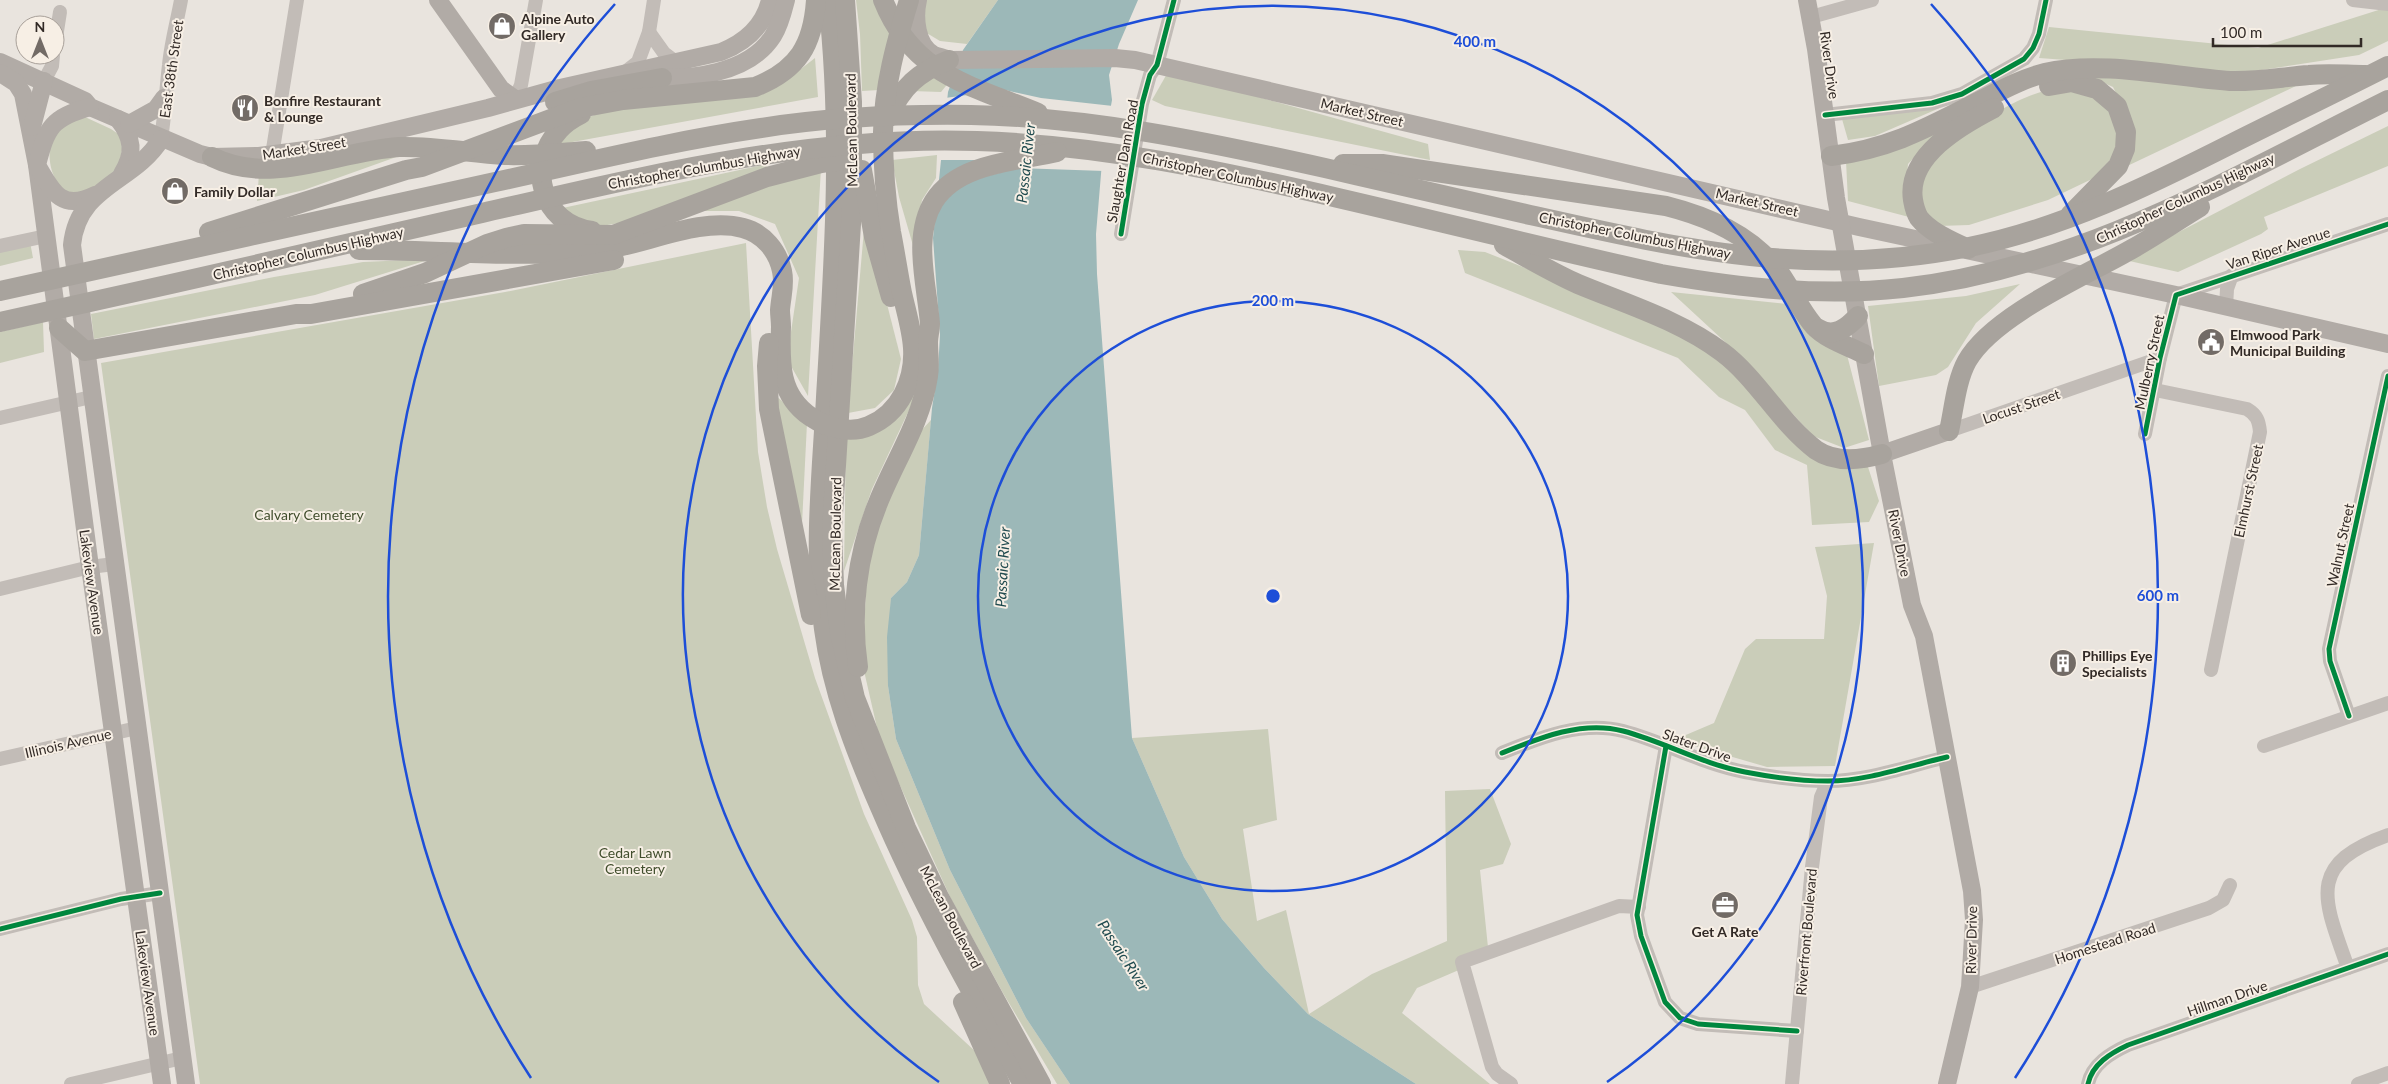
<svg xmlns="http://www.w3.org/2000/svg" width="2388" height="1084" font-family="Lato,sans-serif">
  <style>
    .green { fill: #cacdb9 }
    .water { fill: #9cb8b8 }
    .pier { fill: #e9e4de }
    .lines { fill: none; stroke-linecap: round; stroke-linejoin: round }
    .minor { stroke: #c2bcb7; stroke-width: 14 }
    .major { stroke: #b1aba6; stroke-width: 18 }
    .highway { stroke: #a8a39d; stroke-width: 20 }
    .cycleway-casing { stroke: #f7efe5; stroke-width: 8 }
    .cycleway { stroke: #00873e; stroke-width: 5 }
    .ring { fill: none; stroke: #1d4ed8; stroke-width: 2.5 }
    .labels { text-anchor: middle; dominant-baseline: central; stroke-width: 4; stroke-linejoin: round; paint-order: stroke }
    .poi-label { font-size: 14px; font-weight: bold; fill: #322a26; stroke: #f7efe5; text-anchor: start }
    .street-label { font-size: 14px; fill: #322a26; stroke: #f7efe5 }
    .park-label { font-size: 14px; fill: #414e2d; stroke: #f7efe5 }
    .water-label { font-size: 15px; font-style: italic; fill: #204b4f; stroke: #f7efe5 }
    .centre { fill: #1d4ed8; stroke: #f7efe5; stroke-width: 2.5 }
    .ring-label { font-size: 15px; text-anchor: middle; font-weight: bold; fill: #1d4ed8; stroke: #f7efe5; stroke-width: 4; stroke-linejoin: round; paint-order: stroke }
  </style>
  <rect width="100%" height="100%" fill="#e9e4de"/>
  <g class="green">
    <path d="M856,0H877L891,36L879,90L862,91L860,34Z"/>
    <path d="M924,0H998L967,44L940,41L925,32Z"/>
    <path d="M2388,7V41L2359,55L2242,73L2039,58L2049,27L2258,48Z"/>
    <path d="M815,58L818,97L556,145L573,123L605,111L779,86Z"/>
    <path d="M922,64L950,81L941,92L911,91Z"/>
    <path d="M1168,72L1428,144L1430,160L1165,106L1152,100Z"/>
    <path d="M2080,72L2298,85L2123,168L2131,123L2113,87Z"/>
    <path d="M2083,88L2108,101L2120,128L2113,157L2092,179L2048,200L1969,225L1939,226C1928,217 1916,204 1920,188C1929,148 2014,95 2053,89C2063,87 2073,88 2083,88Z"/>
    <path d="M1942,107L1875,136L1848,140L1842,119Z"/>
    <path d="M85,117L111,129L124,138L119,168C108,176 96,188 83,192C59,201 47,168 50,149C50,142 55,133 58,127Z"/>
    <path d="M2388,126V166L2264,217L2268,229L2261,234L2178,272L2125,260L2300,169Z"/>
    <path d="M1942,127L1908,164L1904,205L1909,217L1848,201L1846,161Z"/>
    <path d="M413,151L304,190L257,201L259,173Z"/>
    <path d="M937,155L936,178L922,200L914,249L899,197L892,160Z"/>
    <path d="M767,164V169C732,183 620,233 589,225C579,223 567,214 558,209Z"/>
    <path d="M821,168L808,396L787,359L799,278L775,224L739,211H697Z"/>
    <path d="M865,218L901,359L894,390L875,408L848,413Z"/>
    <path d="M30,242L33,258L0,266V249Z"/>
    <path d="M746,243L758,452L767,507L777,549L815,678L864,814L912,920L917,937L918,985L924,1004L976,1052L991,1084H200L101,363L505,292Z"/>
    <path d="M1458,250L1485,252L1674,327L1709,348L1807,448L1868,467L1879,501L1869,522L1812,525L1807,465L1775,450L1745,410L1719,397L1678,358L1465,273Z"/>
    <path d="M431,259L315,295L94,339L91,314L274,277L363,262Z"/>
    <path d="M2020,284L1976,323L1948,367L1936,375L1879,386L1868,306L1966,296Z"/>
    <path d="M1671,292L1787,304L1807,325L1846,351L1869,440L1844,448L1813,436L1737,353Z"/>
    <path d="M43,322L44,352L0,363V332Z"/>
    <path d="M918,391L872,489L844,571L846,434Z"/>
    <path d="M774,394L807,423L802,524Z"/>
    <path d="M931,420L919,555L907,582L891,598L888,686L896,739L950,870L1026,1018L1070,1084H1057L1003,993L951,899L880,741L862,662L869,539L918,434Z"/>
    <path d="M1874,543L1835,766L1767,767L1674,740L1714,723L1745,649L1756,639H1824L1827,596L1815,547Z"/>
    <path d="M1268,729L1277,820L1243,829L1257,921L1286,910L1309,1014L1372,974L1447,941L1445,791L1490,789L1511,844L1503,864L1480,870L1489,957L1417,988L1402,1013L1490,1084H1416L1308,1014L1264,968L1222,919L1184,857L1132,738Z"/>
  </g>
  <path class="water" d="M998,0H1138L1119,44L1109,75L1112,100L1103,150L1096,234L1097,274L1132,738L1184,857L1222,919L1264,968L1308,1014L1416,1084H1070L1026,1018L950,870L896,739L888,686L887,637L891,598L907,582L919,555L932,408L938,370L940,335L933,238L948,92L963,50Z"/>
  <path class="pier" d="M1005,90L1041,98L1113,106L1104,171L1018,168L934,190L978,160H937L945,98Z"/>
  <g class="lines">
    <g class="minor">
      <path d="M2353,0L2388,4"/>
      <path d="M1811,17L1872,0"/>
      <path d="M649,32L664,53L676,62"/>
      <path d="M55,44L60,12"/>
      <path d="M624,73L638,62L649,32L654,0"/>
      <path d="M44,81L52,66L53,55"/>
      <path d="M515,99L521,85L536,0"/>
      <path d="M1825,115L1932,103L1962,94L2024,59L2033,48L2039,34L2046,0"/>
      <path d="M161,139C165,114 166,90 169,65C171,43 177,22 181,0"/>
      <path d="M272,155L297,0"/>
      <path d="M1121,234L1142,104L1150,75L1157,65L1174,0"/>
      <path d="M0,246L46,236"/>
      <path d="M2226,307L2227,289L2232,275"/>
      <path d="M2155,390L2247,409C2257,415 2259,421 2260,432L2211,670"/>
      <path d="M0,418L91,397"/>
      <path d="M1949,431L2160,358"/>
      <path d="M2145,434L2160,358L2176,295L2388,224"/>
      <path d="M0,589L90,567L114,564"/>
      <path d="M2349,716L2330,661L2329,649L2388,376"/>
      <path d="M1666,746L1637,915L1641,936L1665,1002L1680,1018L1698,1024L1797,1031"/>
      <path d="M2264,746L2388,703"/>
      <path d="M1502,753C1539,738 1582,720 1623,731C1665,742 1702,764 1745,772C1771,777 1801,781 1828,781C1868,781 1908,766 1947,757"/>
      <path d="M0,759L137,728"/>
      <path d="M0,929L121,899L160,893"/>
      <path d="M2348,968C2324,900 2305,864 2388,835"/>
      <path d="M1970,987L2209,908L2223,900L2230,885"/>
      <path d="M71,1084L182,1058"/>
      <path d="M1511,1084L1497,1074L1492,1067L1462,962L1619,906L1639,907"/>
      <path d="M1792,1084L1812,867L1821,797L1828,781"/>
      <path d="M2088,1084C2092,1064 2111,1053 2128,1045L2388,954"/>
      <path d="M2358,1084L2388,1073"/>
    </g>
    <g class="major">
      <path d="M438,0L501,89L515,99"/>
      <path d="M918,0C914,17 916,46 934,55C939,57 945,58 949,60L1115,58L1135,60L1859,227L2176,295L2388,344"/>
      <path d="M1807,0L1816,49L1836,198L1882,454L1912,605L1924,636L1972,891L1974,920L1970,987L1947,1084"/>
      <path d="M0,62L85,101L90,107L200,154L212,157L259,156L321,148L488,108L560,88L721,52C746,42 764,26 770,0"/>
      <path d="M0,73L16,83L23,94L37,165L90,567L162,1084"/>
      <path d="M649,77C690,80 749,74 773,36C780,25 783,12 786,0"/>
      <path d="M90,107C51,118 47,127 37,165C52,191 61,212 95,195"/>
      <path d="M118,119C133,138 135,153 122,174"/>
      <path d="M129,124L156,109L164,98"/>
      <path d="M32,127L44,81"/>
      <path d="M161,139C134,183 78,185 72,245L186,1084"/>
      <path d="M1882,454L1949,431"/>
    </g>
    <g class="highway">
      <path d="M828,0C843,132 834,264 826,397C822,474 813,551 824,629C832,690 855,750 880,807C921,903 972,993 1023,1084"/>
      <path d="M845,0L852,102V208L832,530L834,585L840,633L855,698L906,828L939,897L1041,1084"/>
      <path d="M883,0C913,75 970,85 1038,113"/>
      <path d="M2049,86L2072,82L2097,89L2117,106L2126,132L2125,149L2118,166L2070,215"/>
      <path d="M555,102L591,91L662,78"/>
      <path d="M581,114C573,118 565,123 559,130C526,166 541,224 592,231"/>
      <path d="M889,117C901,87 919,72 949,60"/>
      <path d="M1831,156C1889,149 1925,129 1976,103C1998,92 2021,79 2045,73C2101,60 2173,77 2230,81C2257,82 2282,77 2309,75C2328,73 2347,75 2366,75"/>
      <path d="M212,157C273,187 336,151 399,147C434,146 470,153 505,155C532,156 559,153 586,151"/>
      <path d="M1343,164H1382L1666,206C1710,217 1754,236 1781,275C1792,291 1801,311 1814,326C1826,339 1848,346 1864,354"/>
      <path d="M862,170L874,237L891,297"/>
      <path d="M209,232L406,170L422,167L580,108L623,100L755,87C798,70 813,45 816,0"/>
      <path d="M1504,245C1528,258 1553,273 1578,284C1626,304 1679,320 1722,352C1758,379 1780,423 1816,450C1835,463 1861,460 1882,454"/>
      <path d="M1968,249C1952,241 1931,233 1919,218C1916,213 1914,206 1913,200C1906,156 1961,125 1994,108"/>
      <path d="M359,250C437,250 517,258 594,251C640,247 699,216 743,228C763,233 778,251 782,271C785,285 781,296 780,310C780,315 781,321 781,327C780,361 778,395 811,417C827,428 851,434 869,426C900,413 915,380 913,348C912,330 906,311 902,293C898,273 895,252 891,232C886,202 883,163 883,132C884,86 896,43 909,0"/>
      <path d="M0,291C165,255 330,218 495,182C583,163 672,141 761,128C831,117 901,114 971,115C1091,117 1208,142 1325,168C1393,184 1461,199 1530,215C1682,249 1812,279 1969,247C2063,228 2148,186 2233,143C2285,117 2337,92 2388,66"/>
      <path d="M363,294L425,273L487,244L506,238L524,234L613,235L767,177L821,163L849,159"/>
      <path d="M0,322C161,287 321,250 482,213C645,176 808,135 977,141C1100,145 1218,170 1338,198C1446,223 1553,250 1661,274C1741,288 1821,297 1903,288C2080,268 2231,178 2388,100"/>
      <path d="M59,328L85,351L296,314H311L614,260"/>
      <path d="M1819,329C1834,338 1847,328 1858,316"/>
      <path d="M769,343L767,366L769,409L811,615"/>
      <path d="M1949,431C1954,409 1956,381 1967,361C1993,315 2087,275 2132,249C2155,236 2177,221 2200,207"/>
      <path d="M858,667C850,612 857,554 878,503C895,460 921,423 928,376C930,365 928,354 928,342C928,336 930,330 930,324C927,285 912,236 934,201C958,163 1017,161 1057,152"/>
      <path d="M963,1002L1000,1084"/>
    </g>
    <g class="cycleway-casing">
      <g id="cycleway">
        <path d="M1825,115L1932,103L1962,94L2024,59L2033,48L2039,34L2046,0"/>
        <path d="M1121,234L1142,104L1150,75L1157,65L1174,0"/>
        <path d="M2145,434L2160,358L2176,295L2388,224"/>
        <path d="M2349,716L2330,661L2329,649L2388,376"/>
        <path d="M1666,746L1637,915L1641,936L1665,1002L1680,1018L1698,1024L1797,1031"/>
        <path d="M1502,753C1539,738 1582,720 1623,731C1665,742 1702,764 1745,772C1771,777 1801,781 1828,781C1868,781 1908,766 1947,757"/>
        <path d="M0,929L121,899L160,893"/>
        <path d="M2088,1084C2092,1064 2111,1053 2128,1045L2388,954"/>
      </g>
    </g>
    <use href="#cycleway" class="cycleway"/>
  </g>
  <g class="ring">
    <circle cx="1273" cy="596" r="295"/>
    <path d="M939 1082A590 590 0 1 1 1607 1082"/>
    <path d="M531 1078A885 885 0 0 1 615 4M1931 4A885 885 0 0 1 2015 1078"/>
  </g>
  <defs>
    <g id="shop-disc" transform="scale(1.4375)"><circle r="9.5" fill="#726b66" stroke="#f7efe5"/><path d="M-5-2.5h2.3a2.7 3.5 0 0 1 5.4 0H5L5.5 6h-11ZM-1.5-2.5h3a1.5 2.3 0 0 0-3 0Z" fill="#fff"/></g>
    <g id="restaurant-disc" transform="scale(1.4375)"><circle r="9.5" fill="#726b66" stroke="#f7efe5"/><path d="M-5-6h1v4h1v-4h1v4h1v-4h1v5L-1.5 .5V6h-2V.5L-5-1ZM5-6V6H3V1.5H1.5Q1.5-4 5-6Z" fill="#fff"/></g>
    <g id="civic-disc" transform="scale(1.4375)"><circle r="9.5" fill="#726b66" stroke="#f7efe5"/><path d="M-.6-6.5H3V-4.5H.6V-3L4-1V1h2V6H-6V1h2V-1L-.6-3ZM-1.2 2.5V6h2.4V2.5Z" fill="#fff"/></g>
    <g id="building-disc" transform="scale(1.4375)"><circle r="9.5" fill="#726b66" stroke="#f7efe5"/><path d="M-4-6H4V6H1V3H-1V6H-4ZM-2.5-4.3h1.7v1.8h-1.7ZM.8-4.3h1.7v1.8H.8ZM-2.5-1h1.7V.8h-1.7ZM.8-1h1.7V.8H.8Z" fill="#fff"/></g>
    <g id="office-disc" transform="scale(1.4375)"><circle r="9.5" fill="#726b66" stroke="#f7efe5"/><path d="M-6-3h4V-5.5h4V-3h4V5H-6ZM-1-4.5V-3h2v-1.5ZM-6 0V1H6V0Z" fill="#fff"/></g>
  </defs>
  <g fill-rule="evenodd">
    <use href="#shop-disc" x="502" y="26"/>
    <use href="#restaurant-disc" x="245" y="108"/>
    <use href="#shop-disc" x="175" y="191"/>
    <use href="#civic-disc" x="2211" y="342"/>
    <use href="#building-disc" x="2063" y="663"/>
    <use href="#office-disc" x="1725" y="905"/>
  </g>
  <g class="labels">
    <g class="poi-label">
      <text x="521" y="18">Alpine Auto<tspan x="521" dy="16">Gallery</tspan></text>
      <text x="264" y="100">Bonfire Restaurant<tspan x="264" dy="16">&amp; Lounge</tspan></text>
      <text x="194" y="191">Family Dollar</text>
      <text x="2230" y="334">Elmwood Park<tspan x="2230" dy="16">Municipal Building</tspan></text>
      <text x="2082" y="655">Phillips Eye<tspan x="2082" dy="16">Specialists</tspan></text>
      <text x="1725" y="931" text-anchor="middle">Get A Rate</text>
    </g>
    <g class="street-label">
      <text transform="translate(1830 65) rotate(82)">River Drive</text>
      <text transform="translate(171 69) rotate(-82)">East 38th Street</text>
      <text transform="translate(1362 112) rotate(13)">Market Street</text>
      <text transform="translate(851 130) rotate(-91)">McLean Boulevard</text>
      <text transform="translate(304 148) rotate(-9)">Market Street</text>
      <text transform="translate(1122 161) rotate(-80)">Slaughter Dam Road</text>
      <text transform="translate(704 167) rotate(-10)">Christopher Columbus Highway</text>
      <text transform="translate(1238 177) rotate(12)">Christopher Columbus Highway</text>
      <text transform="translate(2185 198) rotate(-25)">Christopher Columbus Highway</text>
      <text transform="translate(1757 202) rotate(13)">Market Street</text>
      <text transform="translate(1635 235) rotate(11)">Christopher Columbus Highway</text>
      <text transform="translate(2278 248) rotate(-18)">Van Riper Avenue</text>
      <text transform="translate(308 253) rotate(-13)">Christopher Columbus Highway</text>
      <text transform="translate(2149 362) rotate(-78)">Mulberry Street</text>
      <text transform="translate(2021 406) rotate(-19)">Locust Street</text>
      <text transform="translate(2248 491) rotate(-78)">Elmhurst Street</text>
      <text transform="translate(835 534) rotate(-89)">McLean Boulevard</text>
      <text transform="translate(1900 543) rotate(79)">River Drive</text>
      <text transform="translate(2340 545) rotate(-78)">Walnut Street</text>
      <text transform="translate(92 582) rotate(82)">Lakeview Avenue</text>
      <text transform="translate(68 743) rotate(-13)">Illinois Avenue</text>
      <text transform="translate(1697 745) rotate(20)">Slater Drive</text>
      <text transform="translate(951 917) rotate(62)">McLean Boulevard</text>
      <text transform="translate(1806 932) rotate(-85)">Riverfront Boulevard</text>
      <text transform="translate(1971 940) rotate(-89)">River Drive</text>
      <text transform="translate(2105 943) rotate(-18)">Homestead Road</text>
      <text transform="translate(148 983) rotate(82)">Lakeview Avenue</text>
      <text transform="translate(2227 998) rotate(-19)">Hillman Drive</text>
    </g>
    <g class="park-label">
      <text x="309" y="514">Calvary Cemetery</text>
      <text x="635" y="852">Cedar Lawn<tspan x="635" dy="16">Cemetery</tspan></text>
    </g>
    <g class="water-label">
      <text transform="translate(1025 163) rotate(-84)">Passaic River</text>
      <text transform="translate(1002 567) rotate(-87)">Passaic River</text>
      <text transform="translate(1124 955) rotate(57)">Passaic River</text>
    </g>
  </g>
  <circle cx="1273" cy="596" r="8" class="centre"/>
  <g class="ring-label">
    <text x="1475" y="47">400 m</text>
    <text x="1273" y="306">200 m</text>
    <text x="2158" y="601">600 m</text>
  </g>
  <g transform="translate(40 40)"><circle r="24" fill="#f7efe5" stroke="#a8a099"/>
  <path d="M0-4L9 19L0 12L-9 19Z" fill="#726b66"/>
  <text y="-8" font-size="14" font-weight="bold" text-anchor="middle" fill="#322a26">N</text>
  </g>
  <path d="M2213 38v8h148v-8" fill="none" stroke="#322a26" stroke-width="2.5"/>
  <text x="2220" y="38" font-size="15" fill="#322a26" stroke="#f7efe5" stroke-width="4" paint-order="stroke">100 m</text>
</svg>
